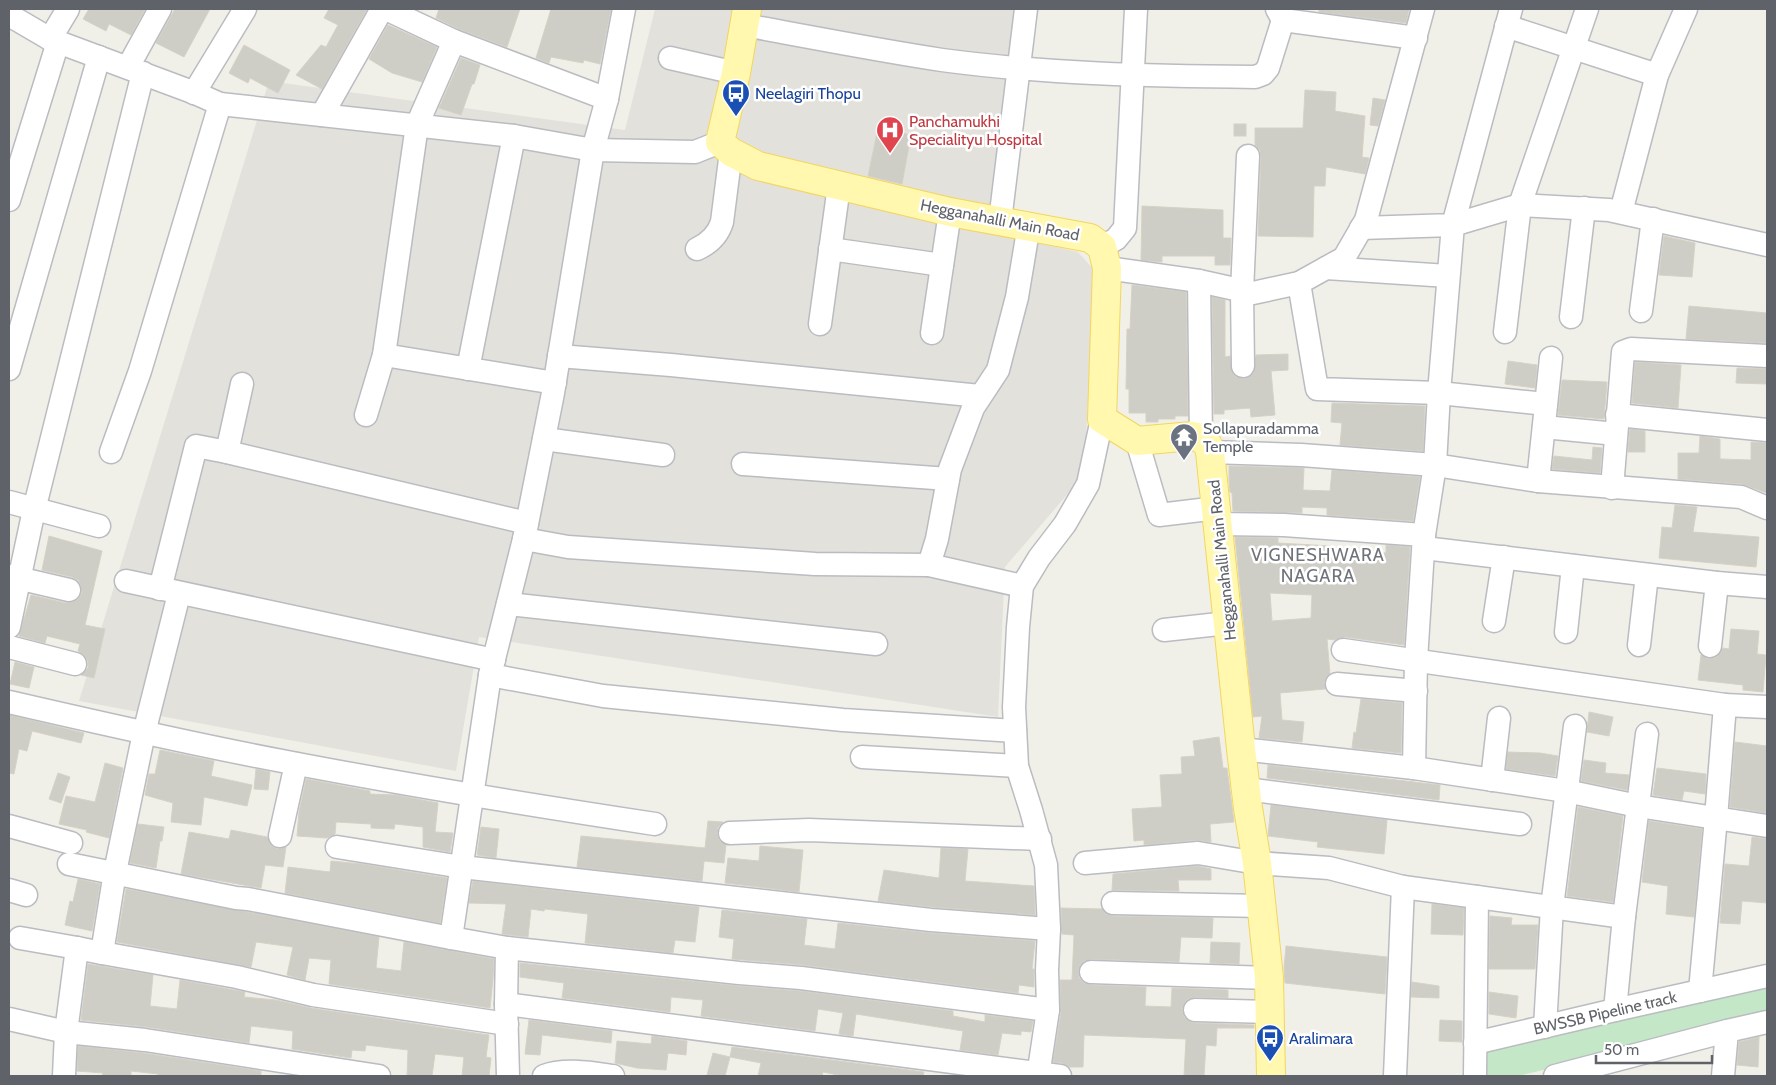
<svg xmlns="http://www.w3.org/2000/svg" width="1776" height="1085" font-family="Cabin,sans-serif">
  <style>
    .industrial { fill: #e3e1dc }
    .green { fill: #c4e8c7 }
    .building { fill: #cecdc6; stroke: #d6d2c5; fill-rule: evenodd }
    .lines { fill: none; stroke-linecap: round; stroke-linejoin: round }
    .minor-casing { stroke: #babcc1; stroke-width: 25 }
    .major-casing { stroke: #f4d55d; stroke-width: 30 }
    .minor { stroke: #fff; stroke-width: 22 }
    .major { stroke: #fff8ae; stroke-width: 28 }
    .labels { text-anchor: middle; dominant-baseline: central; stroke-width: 5; stroke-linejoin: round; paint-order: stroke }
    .transit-label { font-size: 16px; fill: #164399; stroke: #fff; text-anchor: start }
    .health-label { font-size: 16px; fill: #be3a42; stroke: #fff; text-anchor: start }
    .street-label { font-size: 16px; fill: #5f6268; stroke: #fff }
    .worship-label { font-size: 16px; fill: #5b616d; stroke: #fff; text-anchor: start }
    .neighbourhood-label { font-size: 18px; letter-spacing: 1px; fill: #70747a; stroke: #fff }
  </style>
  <rect width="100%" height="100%" fill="#f1f0e8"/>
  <path class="industrial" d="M655,9H1021L985,231L1078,252L1095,271L1084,475L1005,567L998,717L479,637L456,771L79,701L269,81L625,130Z"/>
  <path class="green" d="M1767,985V1017L1518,1076H1487L1483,1053Z"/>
  <g class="building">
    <path d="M89,9H145L131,35L109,24L106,31L83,19Z"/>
    <path d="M175,9H210L184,57L156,43Z"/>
    <path d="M329,9H367L322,89L296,75L321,45L326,47L338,25L324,18Z"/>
    <path d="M439,9H520L507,47L459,29L436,18Z"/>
    <path d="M551,9H611L600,64L584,60L583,63L551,57L549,63L536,58Z"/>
    <path d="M1319,9H1409L1406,23L1319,12Z"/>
    <path d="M388,25L437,47L422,82L392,73L369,59Z"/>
    <path d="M244,45L290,70L278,93L250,78L248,83L229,73Z"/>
    <path d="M461,58L480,65L474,84H472L461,115L439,108Z"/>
    <path d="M1305,90L1336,92L1335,111L1365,116L1362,157L1369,158L1365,174L1326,167L1325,186H1314L1313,237L1258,236L1261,157L1260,150L1255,145V128H1303Z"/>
    <path d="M1373,98L1385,100L1378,126L1370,125Z"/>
    <rect x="1234" y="124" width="12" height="12"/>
    <path d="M878,128L911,135L902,184L868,176Z"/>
    <path d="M1142,206L1223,210V238H1231L1230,265H1215V256H1162V262L1141,260Z"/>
    <path d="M1664,236L1695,243L1692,277L1659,275Z"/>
    <path d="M1132,285L1186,292L1188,416H1175V419H1158V422H1146V413H1129V389H1126L1127,329H1130Z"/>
    <path d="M1212,297L1225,300V357L1230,356L1232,372L1236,377L1244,379L1249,377L1254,373L1256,355L1288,354V370L1271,371L1275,415L1251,417L1250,408L1224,410V414H1214Z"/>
    <path d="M1689,306L1767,313V343L1686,339Z"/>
    <path d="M1508,361L1537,365L1535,388L1505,384Z"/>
    <path d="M1635,362L1681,365L1678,408L1632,403Z"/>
    <path d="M1737,368L1767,369V384L1736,383Z"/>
    <path d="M1562,380L1607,382L1604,419L1558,415Z"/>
    <path d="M1332,403L1425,406L1423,451L1340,445L1342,423L1331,422Z"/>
    <path d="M1630,429L1645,431V452H1628Z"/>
    <path d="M1700,436L1720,439V459L1751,460V442L1767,443V493L1742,484L1678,479V453H1699Z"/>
    <path d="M1593,447L1602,448L1600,473L1552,469L1554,456L1592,460Z"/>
    <path d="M1229,466L1304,468L1303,490L1330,491L1332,470L1420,477L1413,521L1327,515V508L1302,507V513L1233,511L1232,493L1230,492L1229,480Z"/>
    <path d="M1675,505L1697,507L1693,532L1759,537L1756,567L1659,558L1662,527L1672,528Z"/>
    <path d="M49,536L102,551L85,625L105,629L94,678L81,675L88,668V661L84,655L78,651L80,644L47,636L45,643L19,636L31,595L66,603L73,602L78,599L82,593L81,586L78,580L72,577L42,570Z"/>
    <path d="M1235,537L1278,538V543L1331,546V550L1386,553V545L1410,547L1404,645L1345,637L1335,640L1327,639L1330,674L1324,682L1325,689L1280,693L1282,720L1304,722L1302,742L1259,738L1262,716L1253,717ZM1270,593L1312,595L1311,618L1272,621Z"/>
    <path d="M1731,629L1759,631L1757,654L1766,655L1763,692L1743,690V685L1698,680L1701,655L1708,659L1715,658L1720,654L1723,648L1729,649Z"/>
    <path d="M15,662L34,667L29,688L10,684Z"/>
    <path d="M1361,699L1402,703L1401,753L1352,748L1354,732L1356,733Z"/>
    <path d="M1589,712L1613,717L1609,736L1587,732Z"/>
    <path d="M9,715L84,733L81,743L32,731L27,751L19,749L14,774L9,773Z"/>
    <path d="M1219,737L1223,768H1227L1234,822L1210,824L1211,842L1197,840L1144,845V840L1134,841L1132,809L1162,807L1160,775L1182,774L1181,757L1195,756L1193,741Z"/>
    <path d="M1735,742L1767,746V813L1730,807Z"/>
    <path d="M160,750L214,761L211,776L252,785L247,806L204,797L201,825L171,822L173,803L145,795L149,774H155Z"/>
    <path d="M1508,752L1540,753L1558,756L1555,776L1506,769Z"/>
    <path d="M1584,760L1606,763L1605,773L1629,775L1627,790L1581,781Z"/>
    <path d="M105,763L123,768L109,838L86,832L87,830L59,824L66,796L95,802Z"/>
    <path d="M1268,765L1440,785L1439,800L1267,778Z"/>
    <path d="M1657,768L1706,774L1705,794L1684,791L1682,800L1653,795Z"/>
    <path d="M256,769L270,772L268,790L254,789Z"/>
    <path d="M58,773L70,777L61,803L49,799Z"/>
    <path d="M306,779L370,791V794L396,795L438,803L435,832L453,833L450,852L423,847V827L395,824L394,829L371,828V824L336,822L335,834L327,838L297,836L299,812Z"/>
    <path d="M1271,805L1387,820L1384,854L1317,847L1318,842L1268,836Z"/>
    <path d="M1578,807L1623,816L1613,902L1567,896Z"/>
    <path d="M708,821L723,822L718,827L717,834L719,840L726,845L724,863L704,861L702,881L577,867L581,836L705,848Z"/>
    <path d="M1649,821L1702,829L1694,917L1666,914L1668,886L1642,882Z"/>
    <path d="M138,824L164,827L162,841H160L156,868L130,863Z"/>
    <path d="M481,827L499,829L496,858L477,855Z"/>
    <path d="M231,830L267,837L271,845L277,849L286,847L283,867L265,865L261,888L181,874L189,832L229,839Z"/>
    <path d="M1752,837L1767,839V903L1742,901L1740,924L1720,923L1725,864L1749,866Z"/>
    <path d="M760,846L803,850L799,892L725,883L728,858L759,861Z"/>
    <path d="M941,848L968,849L965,881L1034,886L1035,915L932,907L878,901L884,870L939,878Z"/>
    <path d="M331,861L362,864L447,878L440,923L285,893L288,867L330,872Z"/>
    <path d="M1197,866L1211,869V880H1178L1179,891L1112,890L1113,874Z"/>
    <path d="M78,879L100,884L92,931L65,925L70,901L73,902Z"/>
    <path d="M473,881L699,907L695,942L675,940L673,953L585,943L588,914L545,909L544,911L531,909L528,937L502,934L506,904L469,903Z"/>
    <path d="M126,889L379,937L376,968L401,971L404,942L494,959L493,979L490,1008L329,984L331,960L309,958L305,980L287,975L293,947L256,942L251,967L117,942Z"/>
    <path d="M1432,904L1464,908L1463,935L1431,934Z"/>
    <path d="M1061,908L1102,909L1106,914L1113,916L1213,918L1212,938L1181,937L1179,962L1091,959L1084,961L1080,965L1078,971L1079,978L1084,983L1091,985L1146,987L1145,1006L1171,1007L1172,988L1228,990V998L1195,997L1188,999L1184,1004L1182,1009L1184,1017L1189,1021L1195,1023L1254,1025V1028H1217L1216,1046L1206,1045L1204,1076H1184L1186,1039L1084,1035L1083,1067H1069L1062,1063L1053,1062L1061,1012L1060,980H1072L1074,935L1062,934Z"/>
    <path d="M722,910L807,919L804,945L835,949L838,923L930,933L1035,941L1032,969H1034V987L1019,985L1018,993L803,965L732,959L734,939L719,937Z"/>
    <path d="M1490,916L1512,918L1511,925H1538L1535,969H1489Z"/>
    <path d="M1211,942L1240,943L1239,964L1210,963Z"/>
    <path d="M1286,946L1387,957L1385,994L1285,983L1284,968Z"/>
    <path d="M520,963L738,986L800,991L953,1011V1016L985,1022V1015L1033,1021L1031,1032L1021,1031V1035L1002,1033L998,1055L960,1050L963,1031L856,1014L853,1036L839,1034L843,1013L818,1009L815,1031L701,1016L703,1000L671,997L670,1012L562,998L564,983L520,977Z"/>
    <path d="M88,964L153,975L150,1006L177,1009L180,980L245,992L244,997L276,1000L311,1008L489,1035L486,1057L491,1058L489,1076H462L464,1057L435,1054L432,1076H407L408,1050L366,1045L365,1051L352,1050L351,1058L292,1049L293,1031L251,1026L249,1043L147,1027L81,1020Z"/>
    <path d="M1412,982L1439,986V998L1411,997Z"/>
    <path d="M1489,992L1518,996L1516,1018L1489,1014Z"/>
    <path d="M529,1020L612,1031L611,1043L542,1035L540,1055L525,1054Z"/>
    <path d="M1440,1020L1462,1021V1042L1439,1041Z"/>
    <path d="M652,1036L687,1041L686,1055L668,1053L666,1070L637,1068L615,1063L617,1041L651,1044Z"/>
    <path d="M1759,1037L1758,1067L1737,1065L1739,1042Z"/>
    <path d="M78,1046L143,1053L261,1071V1076H158V1074L131,1071V1076H102L103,1073L77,1071Z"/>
    <path d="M732,1047L924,1072L923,1076H843L823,1072L822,1076H758L761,1063L730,1057Z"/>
    <path d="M713,1053L730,1057L725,1076L707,1075Z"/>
  </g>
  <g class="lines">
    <g class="minor-casing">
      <g id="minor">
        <path d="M1277,9L1283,20L1416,38"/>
        <path d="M9,15L50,39L195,93L220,104L514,136L593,150L607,99L624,9"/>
        <path d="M744,25C810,37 876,50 942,60C1046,74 1151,76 1255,77L1263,74L1268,68L1283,20"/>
        <path d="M1506,26L1657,75"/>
        <path d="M50,39L68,9"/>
        <path d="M454,41L607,99"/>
        <path d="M670,58L736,73"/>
        <path d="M128,67L160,9"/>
        <path d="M194,93L245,9"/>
        <path d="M322,115L382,9"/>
        <path d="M9,200L58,42"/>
        <path d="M1621,212L1657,75L1686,9"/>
        <path d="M1000,221L1026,9"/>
        <path d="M1361,228L1453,225L1511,9"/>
        <path d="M1102,247L1116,239L1125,228L1136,9"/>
        <path d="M697,249C710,243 718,235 722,222L731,152"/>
        <path d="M830,249L942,265"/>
        <path d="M1107,268L1199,281L1253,293L1299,283L1344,258L1366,220L1423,9"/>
        <path d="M1326,268L1448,276"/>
        <path d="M1199,281L1201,438"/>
        <path d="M1299,283L1317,389L1439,393L1546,404"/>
        <path d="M1641,311L1653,219"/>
        <path d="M1571,317L1584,208"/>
        <path d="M820,324L839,186"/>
        <path d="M1505,332L1520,205L1587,9"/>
        <path d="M932,333L950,212"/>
        <path d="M384,355L555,383"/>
        <path d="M559,356L671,365L980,396"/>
        <path d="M1243,366L1242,292L1248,156"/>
        <path d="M9,369L99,57"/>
        <path d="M468,369L514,136"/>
        <path d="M366,415L384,355L417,125L454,41L386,9"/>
        <path d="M1617,415L1767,430"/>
        <path d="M1544,427L1616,434"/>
        <path d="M544,439L663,455"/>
        <path d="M1137,441L1159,515L1217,508"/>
        <path d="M111,452L140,371L220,104"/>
        <path d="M227,452L527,523"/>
        <path d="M1210,452L1301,455L1435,465L1538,481L1741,497L1767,508"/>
        <path d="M743,464L948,479"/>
        <path d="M1538,481L1551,358"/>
        <path d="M1612,488L1623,352L1631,349L1767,356"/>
        <path d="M9,502L99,526"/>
        <path d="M1218,524L1284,525L1424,535"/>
        <path d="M524,539L568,547L815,564L929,565"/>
        <path d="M1424,548L1717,583L1767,587"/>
        <path d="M9,576L69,590"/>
        <path d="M126,581L494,660"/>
        <path d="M1022,586L929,565L937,539L950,469L973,408L998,370L1017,297L1029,225"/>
        <path d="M160,589L196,446L227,452L242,384"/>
        <path d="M508,604L876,644"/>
        <path d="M1494,621L1504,557"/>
        <path d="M9,627L34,510L143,73"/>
        <path d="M1164,630L1228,623"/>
        <path d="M1566,632L1573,566"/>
        <path d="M1639,645L1647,575"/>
        <path d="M1710,646L1717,583"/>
        <path d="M9,647L75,664"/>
        <path d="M1343,650L1725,705L1767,707"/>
        <path d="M490,675L603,696L843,720L1015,731"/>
        <path d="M1337,684L1416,691"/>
        <path d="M9,702C100,723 191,744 282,761C406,785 530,805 655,824"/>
        <path d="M1241,749L1414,768L1566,791L1638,806L1767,826"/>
        <path d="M862,757L1017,766"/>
        <path d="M1414,768L1416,660L1424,535L1435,465L1439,393L1453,225L1520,205L1609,210L1767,245"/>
        <path d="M1492,780L1499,718"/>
        <path d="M1246,789L1520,824"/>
        <path d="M9,826L71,843"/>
        <path d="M730,833L809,830L1040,839"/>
        <path d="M280,836L296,764"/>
        <path d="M337,847L462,867L931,920L1049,929"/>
        <path d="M1085,863L1198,853L1257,863L1329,868L1403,887L1624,917"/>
        <path d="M69,864L236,898L248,899L451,938L507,948L506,1004L508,1076"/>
        <path d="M9,890L26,895"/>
        <path d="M1113,903L1262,906"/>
        <path d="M20,938L77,948"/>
        <path d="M451,938L490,675L524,539L553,393L593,150L695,152L720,142"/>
        <path d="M507,948L739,973L801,978L1048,1010"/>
        <path d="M102,953L237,977L313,995L507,1024"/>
        <path d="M1091,972L1269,978"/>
        <path d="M1700,991L1716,818L1725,705"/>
        <path d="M506,1004L1060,1076"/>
        <path d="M1195,1010L1270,1012"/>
        <path d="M1615,1010L1624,917L1647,734"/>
        <path d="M9,1019L66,1032L145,1040L379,1076"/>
        <path d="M1545,1027L1552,907L1575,726"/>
        <path d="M1475,1043L1615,1010L1767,976"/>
        <path d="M64,1076L66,1032L77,948L102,953L115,872L144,733L179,594"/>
        <path d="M544,1076C564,1068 592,1073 613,1076"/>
        <path d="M1038,1076L1048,1010L1047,970L1049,929L1046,865L1031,810L1017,766L1014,707L1018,627L1022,586L1039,558L1065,524L1088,484L1102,419"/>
        <path d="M1395,1076L1403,887"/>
        <path d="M1475,1076L1477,897"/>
        <path d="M1555,1076L1727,1031L1767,1022"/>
        <path d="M1723,1076L1727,1031"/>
      </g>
    </g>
    <g class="major-casing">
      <path id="major" d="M747,9L736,73L720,142L731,152L758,166L950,212L1090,238L1102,247L1107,268L1102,419L1137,441L1192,436L1201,438L1208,445L1210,452L1241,749L1248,808L1257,863L1269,978L1271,1076"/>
    </g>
    <use href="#minor" class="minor"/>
    <use href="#major" class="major"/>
  </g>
  <defs>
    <g id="bus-pin" transform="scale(1.4375)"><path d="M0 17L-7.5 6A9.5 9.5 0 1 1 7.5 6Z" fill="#1a4fb4" stroke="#fff"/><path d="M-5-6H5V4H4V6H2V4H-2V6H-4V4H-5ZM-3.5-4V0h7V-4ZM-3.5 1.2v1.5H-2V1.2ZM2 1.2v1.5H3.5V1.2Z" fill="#fff"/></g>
    <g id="hospital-pin" transform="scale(1.4375)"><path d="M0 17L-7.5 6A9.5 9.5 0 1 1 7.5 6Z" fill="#e0444e" stroke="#fff"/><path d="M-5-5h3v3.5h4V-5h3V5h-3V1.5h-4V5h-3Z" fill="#fff"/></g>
    <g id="temple-pin" transform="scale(1.4375)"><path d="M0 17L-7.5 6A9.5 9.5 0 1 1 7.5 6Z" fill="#6b7280" stroke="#fff"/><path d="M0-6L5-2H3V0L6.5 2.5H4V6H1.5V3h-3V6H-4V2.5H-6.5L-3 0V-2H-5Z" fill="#fff"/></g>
  </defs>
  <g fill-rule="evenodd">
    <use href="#bus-pin" x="736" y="93"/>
    <use href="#hospital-pin" x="890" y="130"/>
    <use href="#temple-pin" x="1184" y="437"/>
    <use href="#bus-pin" x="1270" y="1038"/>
  </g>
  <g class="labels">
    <g class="transit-label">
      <text x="755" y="93">Neelagiri Thopu</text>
      <text x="1289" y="1038">Aralimara</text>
    </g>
    <g class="health-label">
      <text x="909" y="121">Panchamukhi<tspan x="909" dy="18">Specialityu Hospital</tspan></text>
    </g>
    <g class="street-label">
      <text transform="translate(1000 220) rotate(11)">Hegganahalli Main Road</text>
      <text transform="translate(1222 560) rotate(-96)">Hegganahalli Main Road</text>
      <text transform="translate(1605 1013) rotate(-13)">BWSSB Pipeline track</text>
    </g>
    <g class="worship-label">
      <text x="1203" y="428">Sollapuradamma<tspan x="1203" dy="18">Temple</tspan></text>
    </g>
    <g class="neighbourhood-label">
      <text x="1318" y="555">VIGNESHWARA<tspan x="1318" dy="21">NAGARA</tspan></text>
    </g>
  </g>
  <rect width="1776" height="1085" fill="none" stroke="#5f6268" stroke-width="20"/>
  <path d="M1596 1055v8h116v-8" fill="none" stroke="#5f6268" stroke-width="2.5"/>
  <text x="1604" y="1055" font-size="15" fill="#5f6268" stroke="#ffffff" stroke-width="4" paint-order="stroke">50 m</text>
</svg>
